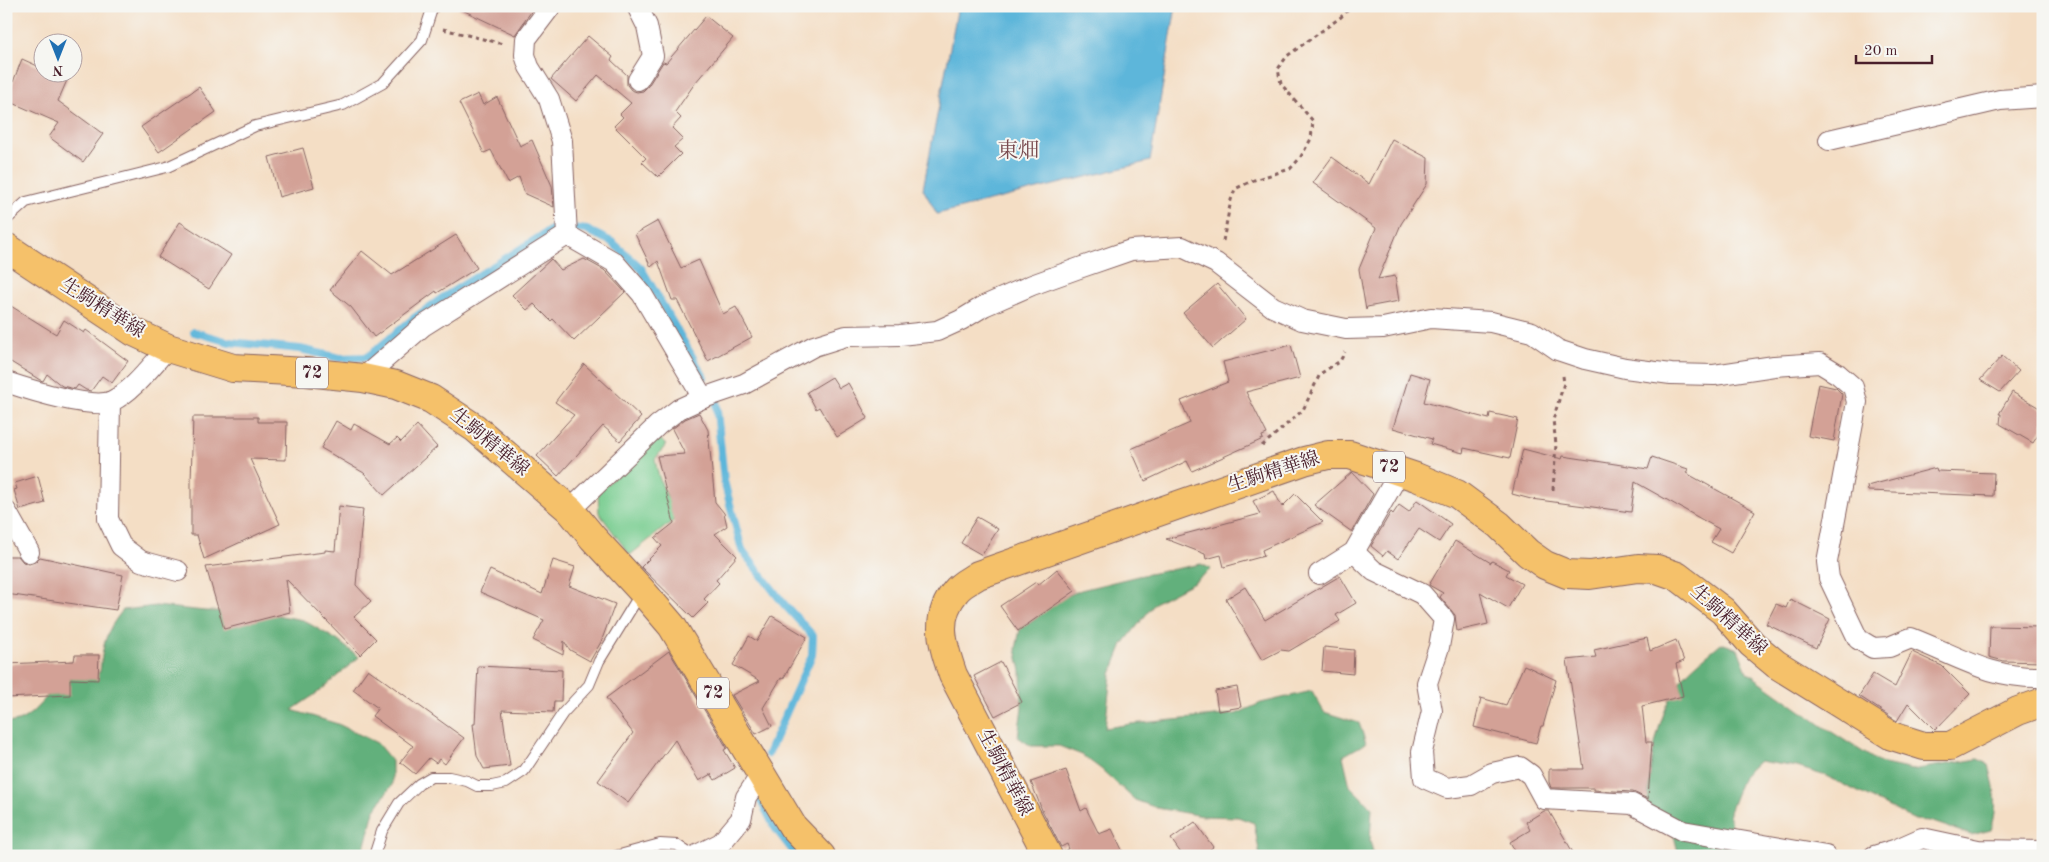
<svg xmlns="http://www.w3.org/2000/svg" width="2049" height="862" font-family="'Old Standard TT','Noto Serif JP',serif">
  <style>
    .green { fill: #79cd91; stroke: #62765e }
    .forest { fill: #62b07b; stroke: #566853 }
    .water { fill: #5db6da; stroke: #546a82 }
    .lines { fill: none; stroke-linecap: round; stroke-linejoin: round }
    .stream { stroke: #5db6da; stroke-width: 8 }
    .building { fill: #d3a196 }
    .lane-casing { stroke: #866261; stroke-width: 12 }
    .street-casing { stroke: #866261; stroke-width: 22 }
    .primary-casing { stroke: #866261; stroke-width: 30 }
    .path { stroke: #866261; stroke-width: 3; stroke-dasharray: 4 4; stroke-linecap: butt }
    .lane { stroke: #fff; stroke-width: 10 }
    .street { stroke: #fff; stroke-width: 20 }
    .primary { stroke: #f5c16b; stroke-width: 28 }
    .labels { text-anchor: middle; dominant-baseline: central; stroke-width: 4; stroke-linejoin: round; paint-order: stroke }
    .shield { fill: #f6f6f2; stroke: #7e6067; stroke-width: 1 }
    .shield-label { font-size: 18px; font-weight: bold; fill: #4a1f2b }
    .street-label { font-size: 19px; fill: #4a1f2b; stroke: #f6f6f2 }
    .quarter-label { font-size: 21px; fill: #7a4c50; stroke: #f6f6f2 }
  </style>
  <rect width="100%" height="100%" fill="#f6f6f2"/>
  <filter id="ink" filterUnits="userSpaceOnUse"><feTurbulence type="fractalNoise" baseFrequency=".02" numOctaves="2"/><feDisplacementMap in="SourceGraphic" scale="10" xChannelSelector="R" yChannelSelector="G"/><feConvolveMatrix kernelMatrix="1 2 1 2 8 2 1 2 1" color-interpolation-filters="sRGB"/></filter>
  <filter id="wash" filterUnits="userSpaceOnUse"><feTurbulence type="fractalNoise" baseFrequency=".0096" numOctaves="4" result="noise"/><feDisplacementMap in="SourceGraphic" scale="20" xChannelSelector="R" yChannelSelector="G"/><feGaussianBlur stdDeviation="1.12" result="paint"/><feColorMatrix in="noise" values="0 0 0 0 0 0 0 0 0 0 0 0 0 0 0 0 0 1.4 0 .05"/><feComposite in="paint" operator="in"/></filter>
  <g filter="url(#wash)">
    <rect width="100%" height="100%" fill="#f4dec5"/>
    <path class="green" d="M657,436L666,445L655,459C659,483 666,496 679,516L630,555L599,513L598,493Z"/>
    <g class="forest">
      <path d="M1201,564L1211,569L1194,582L1156,602L1123,644L1111,674L1105,728L1131,724L1236,714L1261,703L1312,691L1324,712L1359,723L1366,743L1343,756L1350,786L1372,808L1370,840L1374,856H1260L1254,823L1238,817L1203,816L1157,808L1135,800L1101,769L1082,755L1059,746H1031L1018,737L1022,707L1021,671L1016,649L1020,629L1033,621L1056,601L1081,590L1138,576Z"/>
      <path d="M156,606L205,611L260,612L303,620L337,640L359,657L320,691L292,710L338,724L377,743L392,761V785L374,811L362,856H6V722C30,726 45,693 62,683C73,677 88,675 100,672C103,644 105,632 123,610Z"/>
      <path d="M1721,643L1738,649L1747,672L1824,727L1880,763L1912,770L1978,759L1989,765C1995,790 1999,805 1991,830L1971,835L1930,821L1915,820L1826,776L1797,767L1759,761L1743,776L1729,812L1735,856H1668L1678,852L1671,824L1647,810C1650,764 1655,719 1681,680C1690,667 1710,653 1721,643Z"/>
    </g>
    <path class="water" d="M958,6H1176L1150,161L937,214L923,189Z"/>
    <g class="lines">
      <g class="stream">
        <path d="M194,332L229,342L300,349L340,358L368,357L414,318L441,299L556,227L587,230L612,242L641,268L704,377"/>
        <path d="M716,401L724,481L742,550L783,603L813,636L812,655L768,754"/>
        <path d="M759,797L776,829L797,856"/>
      </g>
    </g>
    <g id="blocks">
      <g class="building">
        <path d="M454,6H535L515,35Z"/>
        <path d="M706,16L733,38L695,83L675,112L681,118L672,128L683,139L674,147L681,154L658,177L642,162L646,158L614,126L623,117L620,114L631,103L598,75L576,101L551,79L588,36L613,57L611,60L627,75V85L631,90L637,92L643,91L648,86L663,62L666,63Z"/>
        <path d="M22,59L42,68V72H54L68,78L58,101L103,134L83,162L49,137L59,123L6,100Z"/>
        <path d="M199,87L216,112L159,152L141,127Z"/>
        <path d="M478,94L483,105L497,97L520,146L532,140L552,186L554,207L525,194L519,177L508,183L491,150L484,153L459,103Z"/>
        <path d="M1392,139L1428,158L1427,184L1401,224L1378,279L1395,276L1399,301L1367,307L1366,310L1359,269L1376,228L1313,183L1332,157L1369,184Z"/>
        <path d="M303,148L314,187L279,197L269,157Z"/>
        <path d="M658,221L681,268L699,260L723,314L736,307L752,337L708,361L677,300H672L658,261L651,267L635,234Z"/>
        <path d="M180,222L231,255L209,289L158,257Z"/>
        <path d="M456,235L477,268L437,293L436,291L374,337L351,307L330,290L362,251L392,275Z"/>
        <path d="M551,259L561,270L584,259L604,270L625,292L574,341L553,319L551,321L534,304L527,310L512,295Z"/>
        <path d="M1217,284L1246,319L1213,348L1183,313Z"/>
        <path d="M6,303L56,334L64,320L84,333L86,330L128,361L112,383L102,376L91,391L86,390L78,385L75,389L62,386L47,374L43,381L40,380L6,359Z"/>
        <path d="M1291,345L1300,378L1246,392L1267,434L1262,436L1263,439L1192,471L1187,461L1145,481L1131,449L1190,423L1181,401L1228,382L1223,362Z"/>
        <path d="M2002,356L2019,371L2000,392L1980,380Z"/>
        <path d="M584,364L641,417L620,441L603,426L558,476L537,456L574,415L555,402Z"/>
        <path d="M1410,373L1430,379L1424,402L1489,419L1490,413L1518,419L1510,458L1464,448L1463,453L1430,444L1432,439L1393,428Z"/>
        <path d="M832,377L839,388L848,383L868,418L837,437L819,407L816,409L807,392Z"/>
        <path d="M1818,384L1836,388L1842,394L1834,441L1808,436Z"/>
        <path d="M2012,392L2043,410V427L2033,443L2000,424L2001,414H1999Z"/>
        <path d="M699,413L708,430L715,502L724,513L727,526L715,534L737,556L716,580L719,583L704,599L708,603L693,618L641,567L662,546L655,538L674,523L657,456L685,454L672,429L685,419Z"/>
        <path d="M193,417H258V422H287L286,460L250,459L280,524L204,559L197,535H191V481Z"/>
        <path d="M336,421L351,430L354,424L390,444L397,438L401,442L417,425L437,447L384,495L364,473L321,448Z"/>
        <path d="M1523,449L1562,459L1563,456L1648,469L1652,457L1688,469L1686,473L1755,511L1731,553L1711,542L1719,529L1635,482L1631,512L1531,499L1512,494Z"/>
        <path d="M1936,468L1937,471L1994,473L1993,496L1868,491L1867,486Z"/>
        <path d="M1352,472L1373,494L1352,532L1314,505Z"/>
        <path d="M38,476L45,503L20,510L14,490L17,489L15,483Z"/>
        <path d="M1274,491L1282,507L1295,494L1323,522L1262,550L1264,556L1224,567L1221,555L1206,559L1205,554L1166,539L1260,514L1253,501Z"/>
        <path d="M1417,500L1451,524L1439,542L1419,529L1398,559L1387,551L1383,556L1371,546L1391,512L1393,514L1399,505L1409,512Z"/>
        <path d="M339,506L363,509L356,585L371,601L354,617L376,639L360,655L286,579L290,612L224,629L206,567L325,552V550L335,551Z"/>
        <path d="M977,517L998,529L982,555L961,543Z"/>
        <path d="M1455,541L1491,563L1492,561L1509,570L1506,575L1522,584L1508,608L1480,592L1488,624L1457,631L1455,615L1440,597L1443,593L1429,585Z"/>
        <path d="M6,556H18L23,562L29,564L35,562L40,557L123,575L116,610L6,594Z"/>
        <path d="M553,560L575,567L569,586L615,604L601,642L590,661L570,650L564,641L563,655L533,640L544,620L480,592L490,570L542,594Z"/>
        <path d="M1057,569L1075,591L1018,631L1000,606L1036,582L1038,585Z"/>
        <path d="M1340,576L1356,603L1336,615L1340,621L1289,651L1281,650L1262,660L1226,599L1245,587L1265,620Z"/>
        <path d="M1790,599L1830,619L1816,648L1766,624L1776,604L1786,608Z"/>
        <path d="M772,616L807,637L783,679L781,678L763,708L772,726L756,734L732,695L760,681L733,665L749,636L757,641Z"/>
        <path d="M1990,626L2042,627L2041,662L2004,661L1989,657Z"/>
        <path d="M1647,638L1650,651L1676,640L1684,661L1676,664L1683,696L1642,706L1646,742H1652L1648,799L1633,792L1594,790V788H1551L1549,782V769H1584L1567,660L1596,657L1594,650Z"/>
        <path d="M1324,647L1354,650L1353,674L1322,671Z"/>
        <path d="M669,651L727,748L724,750L735,768L715,780L711,774L699,781L675,740L628,803L598,781L633,733L606,698Z"/>
        <path d="M1912,652L1942,666L1970,694L1935,730L1908,703L1897,721L1859,696L1873,674L1895,687Z"/>
        <path d="M75,655H99L98,680L70,679V695L6,698V664L74,661Z"/>
        <path d="M1001,662L1022,702L995,716L974,676Z"/>
        <path d="M1524,665L1556,680L1543,726H1541L1536,743L1474,727L1481,698L1506,705Z"/>
        <path d="M478,666L562,670L561,701H554L553,712L502,710L510,766L484,769L477,756L473,724H475Z"/>
        <path d="M368,669L464,738L445,764L439,759L436,763L429,758L415,774L400,762L413,746L372,716L378,708L353,690Z"/>
        <path d="M1237,687L1241,707L1218,711L1215,691Z"/>
        <path d="M1066,770L1081,811L1086,808L1099,834L1112,829L1125,856H1063V852L1069,849L1067,844L1061,847L1042,810L1031,782Z"/>
        <path d="M1544,811H1549L1575,856H1518L1510,842L1530,830L1526,822Z"/>
        <path d="M1195,822L1213,847L1201,856H1183L1171,839Z"/>
      </g>
    </g>
  </g>
  <g filter="url(#ink)">
    <use href="#blocks" fill-opacity="0" stroke="#866261" stroke-width="1"/>
    <g class="lines">
      <g class="lane-casing">
        <g id="lane">
          <path d="M6,220L26,202L167,167L255,126L343,105L383,83L422,40L433,6"/>
          <path d="M374,856L382,831L399,803L419,784L431,777H449L467,781L477,786H492L506,783L524,771L563,713L589,685L599,661L642,591"/>
          <path d="M616,856L660,844L677,845L693,856"/>
        </g>
      </g>
      <g class="street-casing">
        <g id="street">
          <path d="M551,6L526,39L525,55L529,67L549,99L562,141L567,235"/>
          <path d="M637,6L647,26L653,56L638,80"/>
          <path d="M1829,140L2000,100L2043,97"/>
          <path d="M567,235L614,262L642,294L703,398L744,384L814,346L846,336L900,335L937,331L961,320L984,306L1032,285L1082,267L1131,250L1182,247L1216,263L1273,307L1302,320L1346,329L1383,328L1431,318L1491,322L1532,332L1558,350L1585,359L1625,368L1671,374L1714,375L1774,366L1820,363L1838,374L1853,387L1857,402L1827,562L1829,578L1858,639L1873,648L1889,647L1911,638C1958,656 1990,679 2043,677"/>
          <path d="M363,378L423,326L567,235"/>
          <path d="M6,382C27,389 93,410 112,401C134,390 151,366 168,348"/>
          <path d="M110,402L108,519L121,546L141,561L178,571"/>
          <path d="M570,510L658,425L679,409L703,398"/>
          <path d="M6,511L29,552"/>
          <path d="M1354,552L1374,571L1422,594L1444,619L1439,647L1427,683L1432,711L1422,752L1424,778L1447,788L1471,785L1492,773L1520,767L1531,775L1544,799L1632,804L1683,831L1826,856"/>
          <path d="M1319,574L1354,552L1400,471"/>
          <path d="M695,856L721,843L741,819L746,797L762,773"/>
          <path d="M1874,856L1897,849L1922,838L1978,850L2043,851"/>
        </g>
      </g>
      <g class="primary-casing">
        <g id="primary">
          <path d="M6,247L134,332L168,348L233,368L306,372L363,378L396,385L431,399L475,428L570,510L593,538L642,591L672,626L793,827L821,856"/>
          <path d="M1048,856L953,675C943,646 933,618 956,591C961,584 971,580 978,575L1304,461L1328,455H1350L1416,477L1457,494L1499,525L1528,553L1545,565L1567,574L1590,575L1638,568L1657,569L1677,576L1723,611L1752,644L1776,664L1892,736L1924,746H1950L2018,711L2043,702"/>
        </g>
      </g>
      <g class="path">
        <path d="M443,29L503,44"/>
        <path d="M1223,241L1231,200L1235,189L1254,180L1290,169L1300,158L1311,139L1313,121L1281,84L1278,69L1287,56L1341,17L1352,6"/>
        <path d="M1262,446L1303,410L1320,374L1340,361L1345,352"/>
        <path d="M1553,490L1556,444L1553,420L1564,383L1563,376"/>
      </g>
      <use href="#lane" class="lane"/>
      <use href="#street" class="street"/>
      <use href="#primary" class="primary"/>
    </g>
  </g>
  <g class="labels">
    <g class="shield">
      <rect x="296" y="357.5" width="32" height="31" rx="4"/>
      <rect x="1373" y="451.5" width="32" height="31" rx="4"/>
      <rect x="697" y="677.5" width="32" height="31" rx="4"/>
    </g>
    <g class="shield-label">
      <text x="312" y="373">72</text>
      <text x="1389" y="467">72</text>
      <text x="713" y="693">72</text>
    </g>
    <g class="street-label">
      <text transform="translate(102 309) rotate(32)">生駒精華線</text>
      <text transform="translate(489 443) rotate(39)">生駒精華線</text>
      <text transform="translate(1274 473) rotate(-18)">生駒精華線</text>
      <text transform="translate(1728 621) rotate(42)">生駒精華線</text>
      <text transform="translate(1004 773) rotate(62)">生駒精華線</text>
    </g>
    <g class="quarter-label">
      <text x="1018" y="151">東畑</text>
    </g>
  </g>
  <rect width="2049" height="862" fill="none" stroke="#f6f6f2" stroke-width="25"/>
  <g transform="translate(58 58) rotate(180)"><circle r="24" fill="#f6f6f2" stroke="#b1a0a2"/>
  <path d="M0-4L9 19L0 12L-9 19Z" fill="#1f6fb2"/>
  <text y="-8" font-size="14" font-weight="bold" text-anchor="middle" fill="#4a1f2b">N</text>
  </g>
  <path d="M1856 55v8h76v-8" fill="none" stroke="#4a1f2b" stroke-width="2.5"/>
  <text x="1864" y="55" font-size="15" fill="#4a1f2b" stroke="#f6f6f2" stroke-width="4" paint-order="stroke">20 m</text>
</svg>
